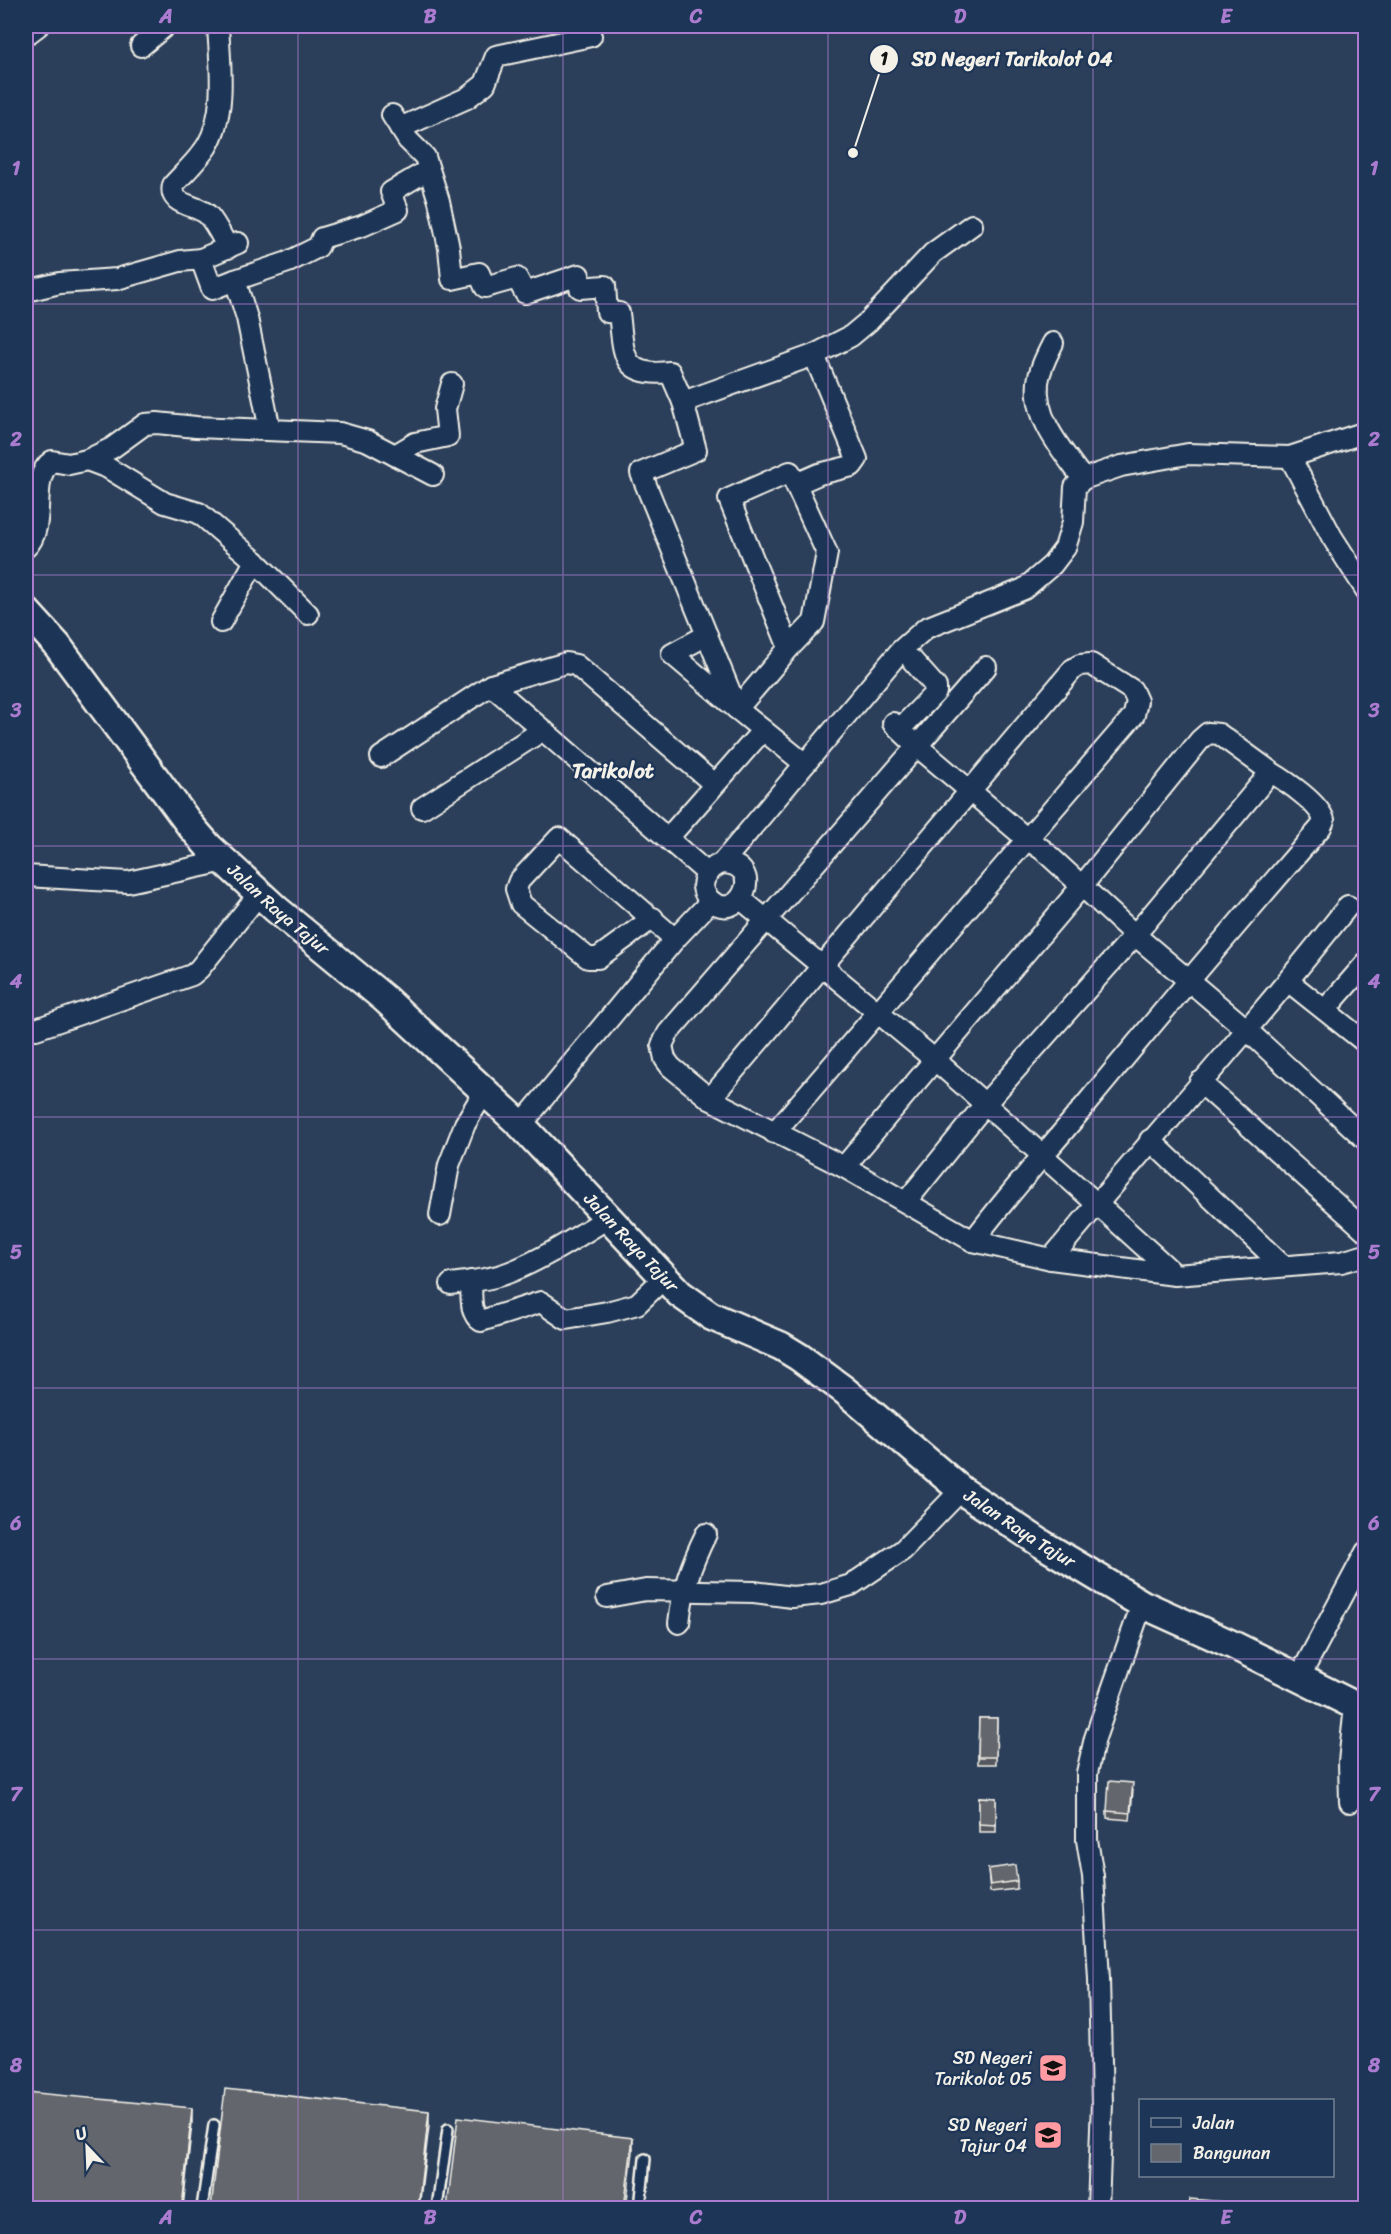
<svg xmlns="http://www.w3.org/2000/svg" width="1391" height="2234" font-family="Sriracha,sans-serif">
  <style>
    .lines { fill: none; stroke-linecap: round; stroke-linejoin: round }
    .service-casing { stroke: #f4f1e8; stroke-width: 14 }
    .minor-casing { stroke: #f4f1e8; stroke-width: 24 }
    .secondary-casing { stroke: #f4f1e8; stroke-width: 32 }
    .service { stroke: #1d3557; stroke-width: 9 }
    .minor { stroke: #1d3557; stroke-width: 20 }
    .secondary { stroke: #1d3557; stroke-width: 27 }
    .wall { fill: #55585e; stroke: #f4f1e8; stroke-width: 1.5 }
    .shaded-wall { fill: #45474c; stroke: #f4f1e8; stroke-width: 1.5 }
    .building { fill: #63666d; stroke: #f4f1e8; stroke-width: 1.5 }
    .grid { fill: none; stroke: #ab7bcf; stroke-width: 1.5; stroke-opacity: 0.55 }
    .labels { text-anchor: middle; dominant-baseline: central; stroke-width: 4.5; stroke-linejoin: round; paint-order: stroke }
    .street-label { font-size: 18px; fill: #f4f1e8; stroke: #1d3557 }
    .poi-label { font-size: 18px; fill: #f4f1e8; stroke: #1d3557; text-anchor: end }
    .quarter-label { font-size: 21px; font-weight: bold; fill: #f4f1e8; stroke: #1d3557 }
    .leader { fill: none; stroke: #f4f1e8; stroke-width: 2 }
    .callout-dot { fill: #f4f1e8; stroke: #1d3557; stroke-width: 2 }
    .mark-label { font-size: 18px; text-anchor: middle; font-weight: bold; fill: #111 }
    .callout-label { font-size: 20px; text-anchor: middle; font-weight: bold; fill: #f4f1e8; stroke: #1d3557; stroke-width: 4.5; stroke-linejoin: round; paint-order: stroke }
    .neatline { fill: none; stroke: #ab7bcf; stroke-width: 2 }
    .grid-label { font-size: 20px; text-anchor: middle; font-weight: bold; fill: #ab7bcf }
  </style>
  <rect width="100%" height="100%" fill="#2b3f5b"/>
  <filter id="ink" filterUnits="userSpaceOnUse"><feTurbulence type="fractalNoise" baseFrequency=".0167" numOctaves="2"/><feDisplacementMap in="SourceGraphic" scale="12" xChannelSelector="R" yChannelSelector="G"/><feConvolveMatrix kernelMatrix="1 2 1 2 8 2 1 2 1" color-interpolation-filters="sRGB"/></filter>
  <g filter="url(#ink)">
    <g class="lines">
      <g class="service-casing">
        <g id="service">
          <path d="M202,2208L214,2125"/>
          <path d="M437,2208L448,2129"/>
          <path d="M640,2208L645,2159"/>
        </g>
      </g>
      <g class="minor-casing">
        <g id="minor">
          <path d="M218,26C220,64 227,112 207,146C198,160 184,173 173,185C168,206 197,204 208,215C216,224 222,237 228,248"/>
          <path d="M26,35L38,26"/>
          <path d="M141,46L165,26"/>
          <path d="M392,115L408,140L425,157L439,201L449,248L452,279L479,273L485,287L517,278L525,293L579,275L580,288L605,286L607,312L619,313C624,353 620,378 670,372L683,402L696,450L641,473L737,709L805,764L722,863C707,869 695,886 710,900C739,926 768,864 722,863"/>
          <path d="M400,128L467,98L485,84L496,56L591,36"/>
          <path d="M201,259L212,289L235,280"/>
          <path d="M26,291L60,283L117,279L180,261L201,259L238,243"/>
          <path d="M1053,343C1047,355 1040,368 1038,382C1034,420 1063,451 1083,479"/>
          <path d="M683,402L814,355L851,336L869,321L933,253L972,225"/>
          <path d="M270,430L247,318L235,280L288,262L318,247L322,238L362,226L398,210L391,192L428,170"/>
          <path d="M395,455L415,443L448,436L445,409L452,384"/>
          <path d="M1290,457L1332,537L1366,590"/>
          <path d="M87,460L108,468L165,503L199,513L255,561L308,614"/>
          <path d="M796,484L819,474L852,466L857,459L814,355"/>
          <path d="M26,547C48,527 28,477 52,461L69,464L87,460L112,448L145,424L157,423L196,427L340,433L368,441L433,475"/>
          <path d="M221,622L255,561"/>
          <path d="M707,635L672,654L737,709L789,648L814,622L827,553L790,472L729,499L789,648"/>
          <path d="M491,685L707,873"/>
          <path d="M893,723L917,746L986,667"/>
          <path d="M900,729L936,692V687L912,660"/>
          <path d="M381,757L491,685L566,663L576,665L714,784"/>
          <path d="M805,764L901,650L926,628L1024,589L1052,565L1065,548L1073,522L1075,487L1083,479L1121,466L1188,454L1290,457L1366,432"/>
          <path d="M422,808L543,730"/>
          <path d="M668,838L763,730"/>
          <path d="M26,876L128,882L225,861"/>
          <path d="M741,899L934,1059L985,1104L906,1202"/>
          <path d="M653,918L598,958H588L521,904L516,889L519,881L559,838L675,939"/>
          <path d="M1288,981L1366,1043"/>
          <path d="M1325,1010L1366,963"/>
          <path d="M36,1029L192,975L199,969L259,894"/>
          <path d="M1200,1082L1366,1231"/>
          <path d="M710,1099L1073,669L1080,665L1091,664L1132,690L1137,701L1134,715L774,1133"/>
          <path d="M521,1125L675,939L711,901"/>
          <path d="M1150,1140L1283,1266"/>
          <path d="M844,1167L1082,886L1200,740L1208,733L1219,734L1271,772"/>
          <path d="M440,1215L449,1165L465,1124L484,1092"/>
          <path d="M973,1241L844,1167L710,1099L671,1067L665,1059L662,1045L668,1033L917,746L1027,839L1043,850L1135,935L1246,1029L1366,1140"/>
          <path d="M1051,1259C1149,1141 1253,1027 1348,906"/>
          <path d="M1175,1275C1113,1217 1048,1161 985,1104L1135,935L1271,772C1286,781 1319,803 1324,820L1321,827C1238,922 1157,1018 1077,1115C1042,1157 1006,1197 973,1241L1051,1259L1175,1275L1341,1262L1366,1255"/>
          <path d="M471,1281C472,1295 469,1313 481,1321L541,1302L566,1319L607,1312L637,1304L664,1278"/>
          <path d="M451,1284C470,1281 491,1280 510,1272C545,1258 577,1237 608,1218"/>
          <path d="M607,1597L646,1590L754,1592L792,1597L821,1594L851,1585L903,1550L961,1490"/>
          <path d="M679,1623C683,1587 690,1567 706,1534"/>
          <path d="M1299,1678L1366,1552"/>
          <path d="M1350,1802L1349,1762L1355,1706"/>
          <path d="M1098,2208L1102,2103L1099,1979L1093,1876L1087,1840V1773L1095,1738L1142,1604"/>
        </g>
      </g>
      <g class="secondary-casing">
        <g id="secondary">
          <path id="s1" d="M26,611L57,645L190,825L209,847L276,909L385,999L521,1125L680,1294L711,1316L781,1346L799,1357L844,1390L961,1490L1042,1544L1142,1604L1233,1645L1366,1711"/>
        </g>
      </g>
      <use href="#service" class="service"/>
      <use href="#minor" class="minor"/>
      <use href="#secondary" class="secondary"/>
    </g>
    <g class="wall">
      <path d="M979,1718H997L996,1764H978Z"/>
      <path d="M1133,1791L1130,1820L1107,1818V1811Z"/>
      <path d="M979,1797L996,1798V1832H979Z"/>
      <path d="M988,1869L1017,1881V1889L990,1892Z"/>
    </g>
    <g class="shaded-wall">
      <path d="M192,2108V2123L183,2208H182Z"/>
      <path d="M429,2111V2126L419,2208H418Z"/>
      <path d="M633,2138V2152L626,2208H624Z"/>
    </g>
    <g class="building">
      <path d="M979,1718H997L996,1757H978Z"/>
      <path d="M1109,1781L1133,1783L1130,1813L1107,1811Z"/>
      <path d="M979,1797L996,1798V1825L979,1824Z"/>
      <path d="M1015,1865L1017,1881L990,1885L988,1869Z"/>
      <path d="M225,2089L429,2111L418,2208H211Z"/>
      <path d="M26,2092L192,2108L182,2208H26Z"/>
      <path d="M458,2117L633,2138L624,2208H447Z"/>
      <path d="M1190,2199L1300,2208H1189Z"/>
    </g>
  </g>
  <path class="grid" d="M298,26V2208M563,26V2208M828,26V2208M1093,26V2208M26,304H1366M26,575H1366M26,846H1366M26,1117H1366M26,1388H1366M26,1659H1366M26,1930H1366"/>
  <defs>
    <g id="school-square" transform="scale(1.5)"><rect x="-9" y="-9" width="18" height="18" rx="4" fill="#ff9aa2" stroke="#1d3557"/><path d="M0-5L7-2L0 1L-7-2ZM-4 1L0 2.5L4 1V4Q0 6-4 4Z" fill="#111"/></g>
  </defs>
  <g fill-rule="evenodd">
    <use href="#school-square" x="1053" y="2068"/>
    <use href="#school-square" x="1048" y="2135"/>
  </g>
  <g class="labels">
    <g class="street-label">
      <text stroke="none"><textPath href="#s1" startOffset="392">Jalan Raya Tajur</textPath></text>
      <text stroke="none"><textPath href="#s1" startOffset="878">Jalan Raya Tajur</textPath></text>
      <text stroke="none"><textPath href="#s1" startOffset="1364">Jalan Raya Tajur</textPath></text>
    </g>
    <g class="poi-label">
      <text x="1032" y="2058">SD Negeri<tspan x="1032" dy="21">Tarikolot 05</tspan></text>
      <text x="1027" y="2125">SD Negeri<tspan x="1027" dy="21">Tajur 04</tspan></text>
    </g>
    <g class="quarter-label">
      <text x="613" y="771">Tarikolot</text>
    </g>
  </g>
  <path class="leader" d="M853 153L884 59"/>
  <g class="callout-dot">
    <circle cx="853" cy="153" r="6"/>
    <circle cx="884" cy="59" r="15"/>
  </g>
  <g class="mark-label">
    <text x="884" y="65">1</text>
  </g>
  <g class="callout-label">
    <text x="1012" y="66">SD Negeri Tarikolot 04</text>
  </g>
  <rect width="1391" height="2234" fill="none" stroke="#1d3557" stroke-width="66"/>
  <rect x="1139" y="2099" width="195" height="78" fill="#1d3557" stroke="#738091" stroke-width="1.5"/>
  <rect x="1151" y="2118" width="30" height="9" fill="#1d3557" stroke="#738091" stroke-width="1.5"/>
  <text x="1193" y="2129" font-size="18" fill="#f4f1e8">Jalan</text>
  <rect x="1151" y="2144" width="30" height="18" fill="#63666d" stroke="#738091" stroke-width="1.5"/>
  <text x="1193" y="2159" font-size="18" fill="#f4f1e8">Bangunan</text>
  <g transform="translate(87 2147) rotate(337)" stroke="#1d3557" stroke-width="4.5" paint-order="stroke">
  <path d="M0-4.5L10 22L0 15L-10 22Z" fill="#f4f1e8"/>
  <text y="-9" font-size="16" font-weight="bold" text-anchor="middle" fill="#f4f1e8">U</text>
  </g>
  <rect x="33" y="33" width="1325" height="2168" class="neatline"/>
  <g class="grid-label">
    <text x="166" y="23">A</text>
    <text x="430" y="23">B</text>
    <text x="696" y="23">C</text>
    <text x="960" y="23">D</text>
    <text x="1226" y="23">E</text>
    <text x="16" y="175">1</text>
    <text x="1374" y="175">1</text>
    <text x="16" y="446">2</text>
    <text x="1374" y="446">2</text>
    <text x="16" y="717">3</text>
    <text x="1374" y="717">3</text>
    <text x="16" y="988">4</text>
    <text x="1374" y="988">4</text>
    <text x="16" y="1259">5</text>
    <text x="1374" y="1259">5</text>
    <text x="16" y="1530">6</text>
    <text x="1374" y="1530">6</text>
    <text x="16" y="1801">7</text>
    <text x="1374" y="1801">7</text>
    <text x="16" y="2072">8</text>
    <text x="1374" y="2072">8</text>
    <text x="166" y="2224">A</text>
    <text x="430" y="2224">B</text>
    <text x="696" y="2224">C</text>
    <text x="960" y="2224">D</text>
    <text x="1226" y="2224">E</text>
  </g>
</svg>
